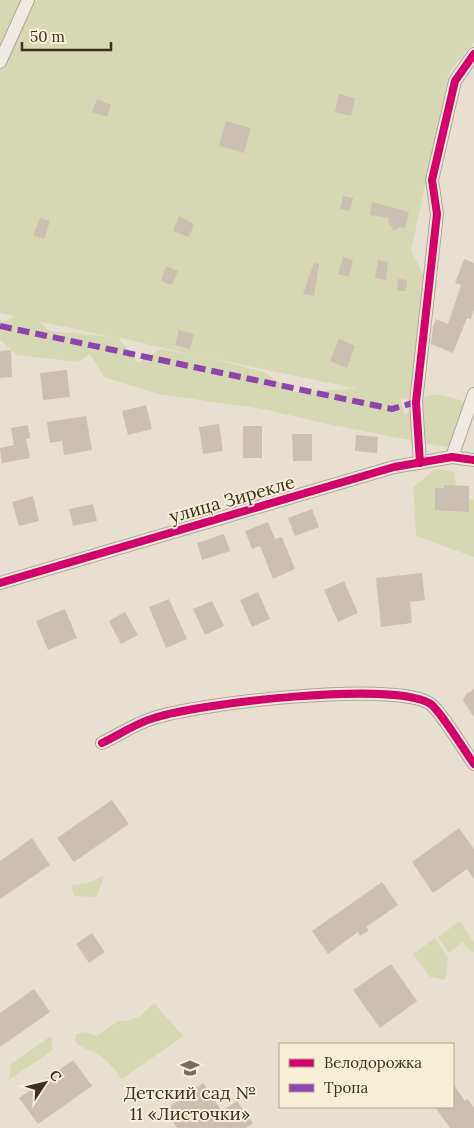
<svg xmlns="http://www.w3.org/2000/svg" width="474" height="1128" font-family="Lora,serif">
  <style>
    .green { fill: #d6d7b3; fill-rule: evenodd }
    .building { fill: #cbbfb2 }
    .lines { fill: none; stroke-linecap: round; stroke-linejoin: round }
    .street-casing { stroke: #ada599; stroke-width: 14 }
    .street { stroke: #efebe3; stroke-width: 12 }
    .quiet { stroke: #8e44ad; stroke-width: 6; stroke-dasharray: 12 6; stroke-linecap: butt }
    .cycleway-casing { stroke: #f7eed8; stroke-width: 11 }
    .cycleway { stroke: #d6006c; stroke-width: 8 }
    .labels { text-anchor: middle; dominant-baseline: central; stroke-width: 4; stroke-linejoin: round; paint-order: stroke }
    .street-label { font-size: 18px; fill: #3d2e20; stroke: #f7eed8 }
    .poi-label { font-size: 18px; fill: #3d2e20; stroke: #f7eed8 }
  </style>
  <rect width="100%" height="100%" fill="#e7e0d1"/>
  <g class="green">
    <path d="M0,0H474V42L449,73L411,251L427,282L412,400L400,398L405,415C428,389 434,392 466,402L451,448L332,425L263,409L158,394L104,377L90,354L78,362L17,355L0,340V319L2,323L15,316L0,313ZM40,322H41L113,337L49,331ZM119,339L120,338L194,355L160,349L138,363ZM205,357L358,389L294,392L264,372Z"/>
    <path d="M436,469L454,471L457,496L474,500V557L416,536L413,487Z"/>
    <path d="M104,875L97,897L74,896L71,885L88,883Z"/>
    <path d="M460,921L474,942V952L470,951L463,942L449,953L438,937Z"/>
    <path d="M435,938L448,958L445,980L430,977L413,954Z"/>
    <path d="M154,1003L183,1036L122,1079C115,1070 109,1061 99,1055C92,1050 79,1048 75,1041L76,1034L86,1032L97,1036L118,1021H128L140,1016Z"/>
    <path d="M51,1036L53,1050L9,1080L11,1064Z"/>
  </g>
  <g class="building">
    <path d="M339,94L355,98L351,116L335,112Z"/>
    <path d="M97,99L111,105L107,117L92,112Z"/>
    <path d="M226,121L251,128L244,153L219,146Z"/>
    <path d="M343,196L353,198L350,211L340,209Z"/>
    <path d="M372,202L409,212L405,228L400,227L394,231L388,222L389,218L370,215Z"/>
    <path d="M179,216L194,224L189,237L173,231Z"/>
    <path d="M40,218L50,221L44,239L33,235Z"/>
    <path d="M343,257L353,260L349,277L338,274Z"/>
    <path d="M464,259L474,263V310L471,319L467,318L453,353L431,344L433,326L436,319L448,324L461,285L455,283Z"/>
    <path d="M378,260L388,262L386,280L375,278Z"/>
    <path d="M314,263L319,264L314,296L303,294Z"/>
    <path d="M166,266L178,271L172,285L161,281Z"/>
    <path d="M398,279L407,280L406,291H397Z"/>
    <path d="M179,330L194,334L190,349L175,345Z"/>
    <path d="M339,339L355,346L347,368L330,361Z"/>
    <path d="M11,350L12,377L0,378V351Z"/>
    <path d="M67,370L70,397L43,400L40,373Z"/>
    <path d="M146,405L152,429L128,435L122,411Z"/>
    <path d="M86,416L92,450L64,455L62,441L50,443L47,422Z"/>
    <path d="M219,424L223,451L203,454L199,427Z"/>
    <path d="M28,425L30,438L26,439L30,458L2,463L0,448L14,445L11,428Z"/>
    <rect x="243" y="426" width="19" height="32"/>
    <path d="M292,434H312V461H293Z"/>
    <path d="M356,435L378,437L377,453L355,451Z"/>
    <path d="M444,485L469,486V512L435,510V488H444Z"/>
    <path d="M33,496L39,521L19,526L12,502Z"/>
    <path d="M93,504L97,521L73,526L69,509Z"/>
    <path d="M312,509L319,527L295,536L288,518Z"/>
    <path d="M268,522L275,539L282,537L295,569L273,579L260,546L252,549L245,531Z"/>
    <path d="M224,534L230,551L202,560L197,543Z"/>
    <path d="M422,573L425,600L410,602L412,623L381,627L376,578Z"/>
    <path d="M344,581L358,613L338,622L324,590Z"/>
    <path d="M258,592L270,619L252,627L240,600Z"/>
    <path d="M169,599L187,639L166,648L149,607Z"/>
    <path d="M212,601L224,626L205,635L193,609Z"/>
    <path d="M65,609L77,638L48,650L36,621Z"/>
    <path d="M125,612L138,635L121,644L109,621Z"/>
    <path d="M474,689V717L463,701L466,694Z"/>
    <path d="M112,800L129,824L74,862L57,838Z"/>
    <path d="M459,828L474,849V879L467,869L433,893L412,862Z"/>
    <path d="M32,838L50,865L0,899V861Z"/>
    <path d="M382,882L398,905L366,927L369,930L360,936L358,932L328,954L312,931Z"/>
    <path d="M92,933L105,952L89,963L76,944Z"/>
    <path d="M391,964L417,1001L380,1028L353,990Z"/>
    <path d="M34,989L50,1012L0,1047V1013Z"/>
    <path d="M73,1060L92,1086L38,1124L19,1098Z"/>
    <path d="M203,1083L222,1111L237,1101L253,1123L246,1128H177L165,1110Z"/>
    <path d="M453,1084L465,1101L468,1099L474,1108V1128H450L435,1107H453Z"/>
  </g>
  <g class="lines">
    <g class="street-casing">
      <g id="street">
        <path d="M0,62L28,0"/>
        <path d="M452,457L474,394"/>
        <path d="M420,463L416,402L437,214L432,180L455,81L474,54"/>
        <path d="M0,583L394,467L452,457L474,460"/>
        <path d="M102,743C119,735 136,723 154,718C200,703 390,681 429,703C438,707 466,753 474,764"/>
      </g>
    </g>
    <use href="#street" class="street"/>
    <path class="quiet" d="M0,326L392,409L416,402"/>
    <g class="cycleway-casing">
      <g id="cycleway">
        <path d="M420,463L416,402L437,214L432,180L455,81L474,54"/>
        <path d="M0,583L394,467L452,457L474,460"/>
        <path d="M102,743C119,735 136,723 154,718C200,703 390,681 429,703C438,707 466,753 474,764"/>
      </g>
    </g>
    <use href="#cycleway" class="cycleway"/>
  </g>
  <defs>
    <g id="school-bare" transform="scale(1.5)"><path d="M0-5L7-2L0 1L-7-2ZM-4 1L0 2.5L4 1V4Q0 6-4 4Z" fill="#786c5e" stroke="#f7eed8" stroke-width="2.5" paint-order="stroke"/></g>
  </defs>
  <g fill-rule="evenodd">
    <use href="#school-bare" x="190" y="1068"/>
  </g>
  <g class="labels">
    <g class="street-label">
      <text transform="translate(232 499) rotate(-16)">улица Зирекле</text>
    </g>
    <g class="poi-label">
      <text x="190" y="1092">Детский сад №<tspan x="190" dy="21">11 «Листочки»</tspan></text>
    </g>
  </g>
  <rect x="279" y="1043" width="175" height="65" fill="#f7eed8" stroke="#ada18e"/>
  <rect x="289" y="1059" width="25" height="8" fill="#d6006c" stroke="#ada18e"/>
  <text x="324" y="1068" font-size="15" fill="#3d2e20">Велодорожка</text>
  <rect x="289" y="1084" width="25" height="8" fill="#8e44ad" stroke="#ada18e"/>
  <text x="324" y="1093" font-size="15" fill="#3d2e20">Тропа</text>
  <g transform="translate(45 1083) rotate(55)" stroke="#f7eed8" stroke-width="4" paint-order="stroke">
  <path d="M0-4L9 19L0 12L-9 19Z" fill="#3d2e20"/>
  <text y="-8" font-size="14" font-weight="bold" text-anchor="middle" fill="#3d2e20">С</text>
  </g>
  <path d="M22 42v8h89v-8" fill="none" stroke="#3d2e20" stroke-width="2.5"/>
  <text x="30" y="42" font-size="15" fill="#3d2e20" stroke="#f7eed8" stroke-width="4" paint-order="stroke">50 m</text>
</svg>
